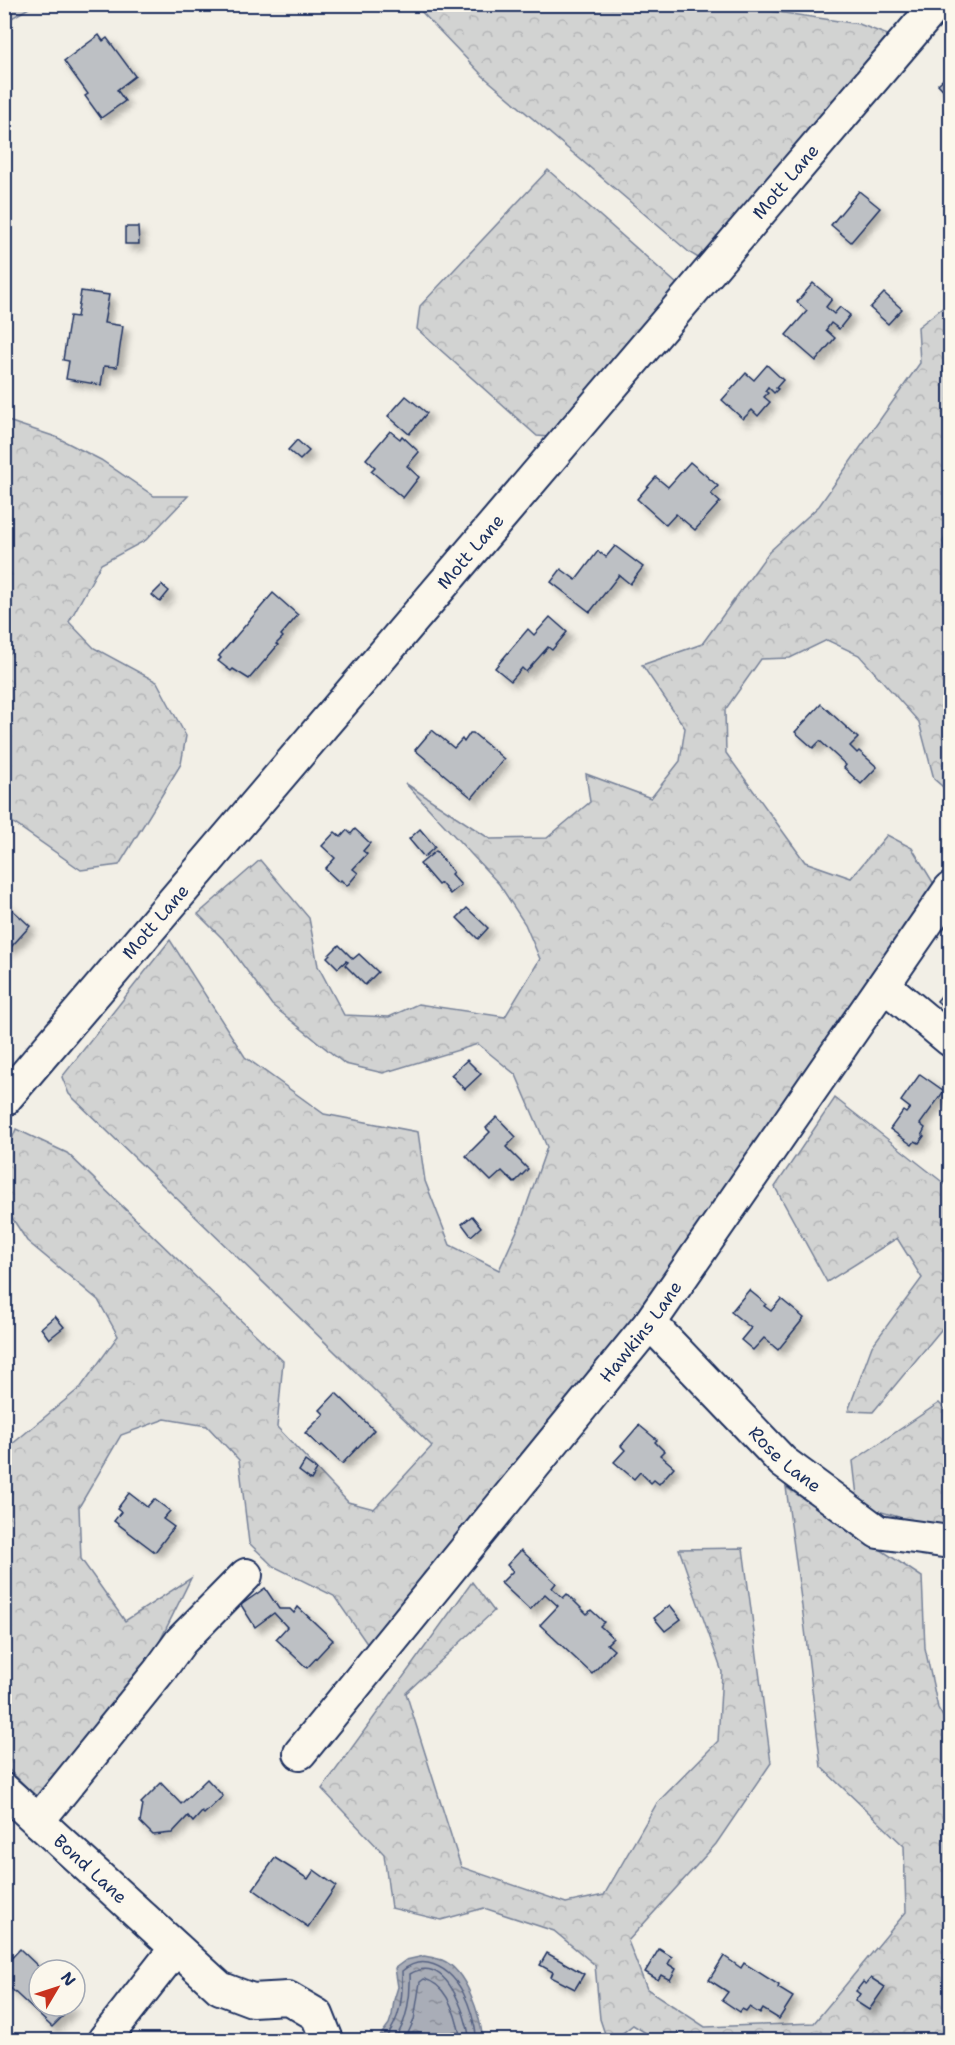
<svg xmlns="http://www.w3.org/2000/svg" width="955" height="2045" font-family="'Shantell Sans',sans-serif">
  <style>
    .forest { fill: url(#forest-crowns); stroke: #768198; stroke-width: 1.5 }
    .water { fill: url(#water-ripples); stroke: #707b93; stroke-width: 1.5 }
    .lines { fill: none; stroke-linecap: round; stroke-linejoin: round }
    .shore { stroke: #546182; stroke-width: 1.5 }
    .building { fill: #bdc0c4; stroke: #1b2f5e; stroke-width: 1.5; filter: url(#shadow) }
    .minor-casing { stroke: #1b2f5e; stroke-width: 36 }
    .minor { stroke: #fbf7ec; stroke-width: 32 }
    .labels { text-anchor: middle; dominant-baseline: central; stroke-width: 6; stroke-linejoin: round; paint-order: stroke }
    .street-label { font-size: 18px; fill: #1b2f5e; stroke: #fbf7ec }
  </style>
  <defs>
    <pattern id="forest-crowns" width="20" height="18" patternUnits="userSpaceOnUse" patternTransform="scale(1.5)"><rect width="20" height="18" fill="#d2d3d2"/><path d="M2 6a3 3 0 1 1 6 0M12 15a3 3 0 1 1 6 0" fill="none" stroke="#b4b5b7"/></pattern>
    <pattern id="water-ripples" width="26" height="14" patternUnits="userSpaceOnUse" patternTransform="scale(1.5)"><rect width="26" height="14" fill="#a9adb7"/><path d="M2 4q2-2 4 0t4 0M15 11q2-2 4 0t4 0" fill="none" stroke="#898d98"/></pattern>
    <filter id="shadow"><feDropShadow dx="5.5" dy="5.5" stdDeviation="3" flood-color="#0004"/></filter>
  </defs>
  <rect width="100%" height="100%" fill="#f2efe6"/>
  <filter id="ink" filterUnits="userSpaceOnUse"><feTurbulence type="fractalNoise" baseFrequency=".0167" numOctaves="2"/><feDisplacementMap in="SourceGraphic" scale="12" xChannelSelector="R" yChannelSelector="G"/><feConvolveMatrix kernelMatrix="1 2 1 2 8 2 1 2 1" color-interpolation-filters="sRGB"/></filter>
  <g filter="url(#ink)">
    <g class="forest">
      <path d="M5,4H34V5L5,22Z"/>
      <path d="M415,5H729L859,24L888,35L700,259L690,253L483,76Z"/>
      <path d="M548,170L677,284L549,437L537,436L417,329L420,306Z"/>
      <path d="M950,302V349L947,357L950,378V424L946,453L950,479V520L943,542L950,567V793L934,779L919,722L859,655L827,640L790,658L761,659L725,710L726,753L805,862L851,878L887,835L912,848L934,884L638,1314L370,1648L334,1596L273,1566L249,1543L239,1460L207,1426L165,1419L121,1435L79,1507L81,1559L125,1621L191,1578L153,1655L41,1801L5,1766V1450L81,1387L118,1336L98,1300L27,1241L5,1207L4,1159L16,1129L67,1153L283,1361L277,1427L348,1502L374,1509L432,1446L69,1094L62,1077L170,940L245,1057L324,1114L418,1132L425,1181L450,1245L499,1270L520,1224L547,1147L516,1075L478,1044L383,1073L345,1064L272,1005L226,942L198,914L260,860L309,918L318,966L344,1015L389,1017L418,1004L505,1017L540,959L525,924L499,884L405,783L490,839L547,838L590,802L586,774L651,798L680,761L685,728L642,665L702,644L769,552L819,506L920,363L918,327Z"/>
      <path d="M5,420L56,437L101,460L154,496H188L146,540L101,564L69,622L94,648L157,682L186,736L181,764L119,865L81,870L5,817Z"/>
      <path d="M835,1098L950,1188V1319L873,1412L848,1411L872,1346L922,1278L897,1238L827,1282L775,1187Z"/>
      <path d="M939,1403L950,1414V1525L912,1521L858,1505L853,1461Z"/>
      <path d="M786,1487L922,1577L925,1648L938,1708L950,1729V2040H657L633,2025L614,2040H607L600,2019L595,1965L554,1931L484,1908L441,1920L391,1908L384,1854L322,1789L472,1582L494,1611L406,1693L461,1867L566,1903L604,1895L657,1803L718,1741L722,1672L679,1549L743,1548L771,1763L716,1844L628,1941L647,1989L705,2027L814,2023L906,1912L904,1846L821,1767L805,1629Z"/>
    </g>
    <path class="water" d="M424,1956C429,1957 436,1958 442,1960C467,1970 480,2016 483,2040H377L389,2024L392,2015L394,2000L398,1987L395,1968L406,1960Z"/>
    <g class="lines">
      <g class="shore">
        <path d="M384,2040C401,2019 403,1997 402,1971C409,1965 418,1961 428,1963C461,1970 473,2011 477,2040"/>
        <path d="M394,2040C407,2023 411,1996 410,1974C447,1952 466,2015 470,2040"/>
        <path d="M405,2040L414,2020L420,1982L424,1979C448,1984 457,2018 461,2040"/>
      </g>
    </g>
    <g class="building">
      <path d="M99,35L103,41L107,38L135,76L117,90L125,101L101,118L85,96L88,94L64,61Z"/>
      <path d="M950,73V97L938,84Z"/>
      <path d="M859,191L880,208L851,242L831,225Z"/>
      <path d="M125,227H138L139,244H125Z"/>
      <path d="M813,283L832,299L826,307L834,314L840,307L850,315L839,329L831,323L826,330L835,338L816,361L786,335L807,311L797,302Z"/>
      <path d="M81,291L109,295L104,323L123,326L117,367L104,366L101,385L66,379L69,361L63,360L70,316L77,317Z"/>
      <path d="M884,293L902,309L888,324L870,308Z"/>
      <path d="M767,365L783,380L776,388L778,389L774,393L768,387L765,391L768,393L764,397L770,402L758,416L752,410L743,419L722,400L746,373L754,380Z"/>
      <path d="M406,396L427,413L409,434L388,416Z"/>
      <path d="M390,431L400,439L402,436L419,452L407,466L419,477L403,498L371,471L375,467L366,459Z"/>
      <path d="M297,440L309,451L300,460L288,450Z"/>
      <path d="M690,462L718,486L711,494L720,502L695,530L676,514L666,525L637,499L656,477L668,487Z"/>
      <path d="M615,546L643,567L630,584L619,575L590,612L551,582L561,569L576,580L598,551L606,557Z"/>
      <path d="M162,585L169,591L160,602L152,595Z"/>
      <path d="M273,593L298,615L281,635L283,637L276,644L278,645L249,679L233,669L231,671L218,661L221,658L219,656Z"/>
      <path d="M550,617L567,632L552,650L548,647L526,672L522,668L511,681L495,668L528,629L534,635Z"/>
      <path d="M821,704L858,738L850,746L857,753L859,751L877,767L861,784L844,768L846,765L820,741L813,748L795,732Z"/>
      <path d="M432,730L454,748L462,739L464,742L470,733H473L504,759L472,798L415,750Z"/>
      <path d="M355,829L370,843L363,851L367,854L353,869L358,873L347,886L341,880L339,882L325,869L335,858L322,846L335,832L341,837L347,830L351,834Z"/>
      <path d="M420,829L435,847L424,857L409,839Z"/>
      <path d="M436,851L453,872L451,874L461,885L450,894L441,883L438,885L420,864Z"/>
      <path d="M4,902L30,926L11,947L9,946L4,950Z"/>
      <path d="M467,908L488,928L478,939L457,918Z"/>
      <path d="M339,945L353,959L359,954L378,972L365,985L345,965L348,962L346,961L338,968L327,957Z"/>
      <path d="M950,985V1013L937,1001Z"/>
      <path d="M467,1060L481,1074L465,1089L451,1075Z"/>
      <path d="M920,1074L944,1091L920,1124L925,1128L922,1134L924,1136L919,1143L915,1141L912,1145L890,1129L903,1111L906,1113L910,1108L901,1101Z"/>
      <path d="M497,1117L516,1137L506,1147L528,1169L514,1183L502,1171L491,1181L466,1156L490,1132L486,1128Z"/>
      <path d="M472,1216L481,1227L471,1236L462,1224Z"/>
      <path d="M749,1290L766,1304L764,1306L771,1311L781,1299L804,1318L778,1350L764,1338L753,1350L741,1340L751,1328L731,1312Z"/>
      <path d="M55,1316L64,1327L49,1339L41,1328Z"/>
      <path d="M336,1393L374,1430L342,1464L322,1445L320,1447L305,1433L324,1414L320,1410Z"/>
      <path d="M639,1425L657,1440L655,1442L664,1451L660,1455L674,1467L659,1484L654,1480L651,1483L640,1472L634,1479L614,1462L625,1450L621,1446Z"/>
      <path d="M305,1461L317,1470L311,1480L299,1471Z"/>
      <path d="M129,1493L147,1507L154,1499L170,1511L163,1519L174,1527L155,1552L114,1521L121,1512L117,1509Z"/>
      <path d="M521,1550L556,1583L552,1588L563,1598L567,1594L587,1614L591,1610L604,1622L600,1626L613,1638L607,1644L614,1650L592,1674L540,1625L558,1606L545,1594L530,1610L501,1583L513,1571L507,1565Z"/>
      <path d="M265,1588L279,1609H290L294,1613L298,1607L333,1640L307,1668L276,1639L287,1627L274,1613L255,1627L241,1605Z"/>
      <path d="M670,1605L681,1619L665,1631L654,1618Z"/>
      <path d="M207,1779L223,1796L204,1814L202,1812L193,1822L188,1816L172,1833L153,1835L140,1822L143,1805L141,1803L161,1783L181,1804Z"/>
      <path d="M275,1858L308,1879L314,1870L336,1886L308,1927L253,1889Z"/>
      <path d="M20,1949L42,1970H39V2006H73L52,2027L4,1982V1966Z"/>
      <path d="M659,1949L672,1957L668,1964L676,1969L670,1980L661,1975L658,1980L645,1972Z"/>
      <path d="M547,1953L584,1974L575,1989L551,1977L553,1972L540,1965Z"/>
      <path d="M724,1956L741,1968L744,1963L779,1985L778,1988L793,1997L779,2019L763,2009L760,2014L749,2007L746,2011L742,2009L740,2012L722,2000L728,1992L709,1980Z"/>
      <path d="M871,1978L885,1987L869,2010L855,2001L860,1994L856,1991L863,1982L866,1984Z"/>
    </g>
    <g class="lines">
      <g class="minor-casing">
        <g id="minor">
          <path d="M885,986L950,1040"/>
          <path id="s1" d="M4,1100L937,4"/>
          <path id="s2" d="M650,1323L783,1462L878,1532L950,1542"/>
          <path id="s3" d="M300,1753L650,1323L950,889"/>
          <path id="s4" d="M4,1790L220,1988L252,2000L288,1998L317,2015L327,2040"/>
          <path d="M38,1821L160,1670L181,1641L246,1575"/>
          <path d="M104,2040L176,1948"/>
        </g>
      </g>
      <use href="#minor" class="minor"/>
    </g>
  </g>
  <g class="labels">
    <g class="street-label">
      <text stroke="none"><textPath href="#s1" startOffset="1206">Mott Lane</textPath></text>
      <text stroke="none"><textPath href="#s1" startOffset="720">Mott Lane</textPath></text>
      <text stroke="none"><textPath href="#s1" startOffset="234">Mott Lane</textPath></text>
      <text stroke="none"><textPath href="#s3" startOffset="542">Hawkins Lane</textPath></text>
      <text stroke="none"><textPath href="#s2" startOffset="192">Rose Lane</textPath></text>
      <text stroke="none"><textPath href="#s4" startOffset="117">Bond Lane</textPath></text>
    </g>
  </g>
  <rect width="955" height="2045" fill="none" stroke="#fbf7ec" stroke-width="24"/>
  <rect x="12" y="12" width="931" height="2021" fill="none" stroke="#1b2f5e" stroke-width="2" filter="url(#ink)"/>
  <g transform="translate(57 1988) rotate(51)"><circle r="28" fill="#fbf7ec" stroke="#a1a7b3" stroke-width="1.5"/>
  <path d="M0-4.5L10 22L0 15L-10 22Z" fill="#c8321e"/>
  <text y="-9" font-size="16" font-weight="bold" text-anchor="middle" fill="#1b2f5e">N</text>
  </g>
</svg>
